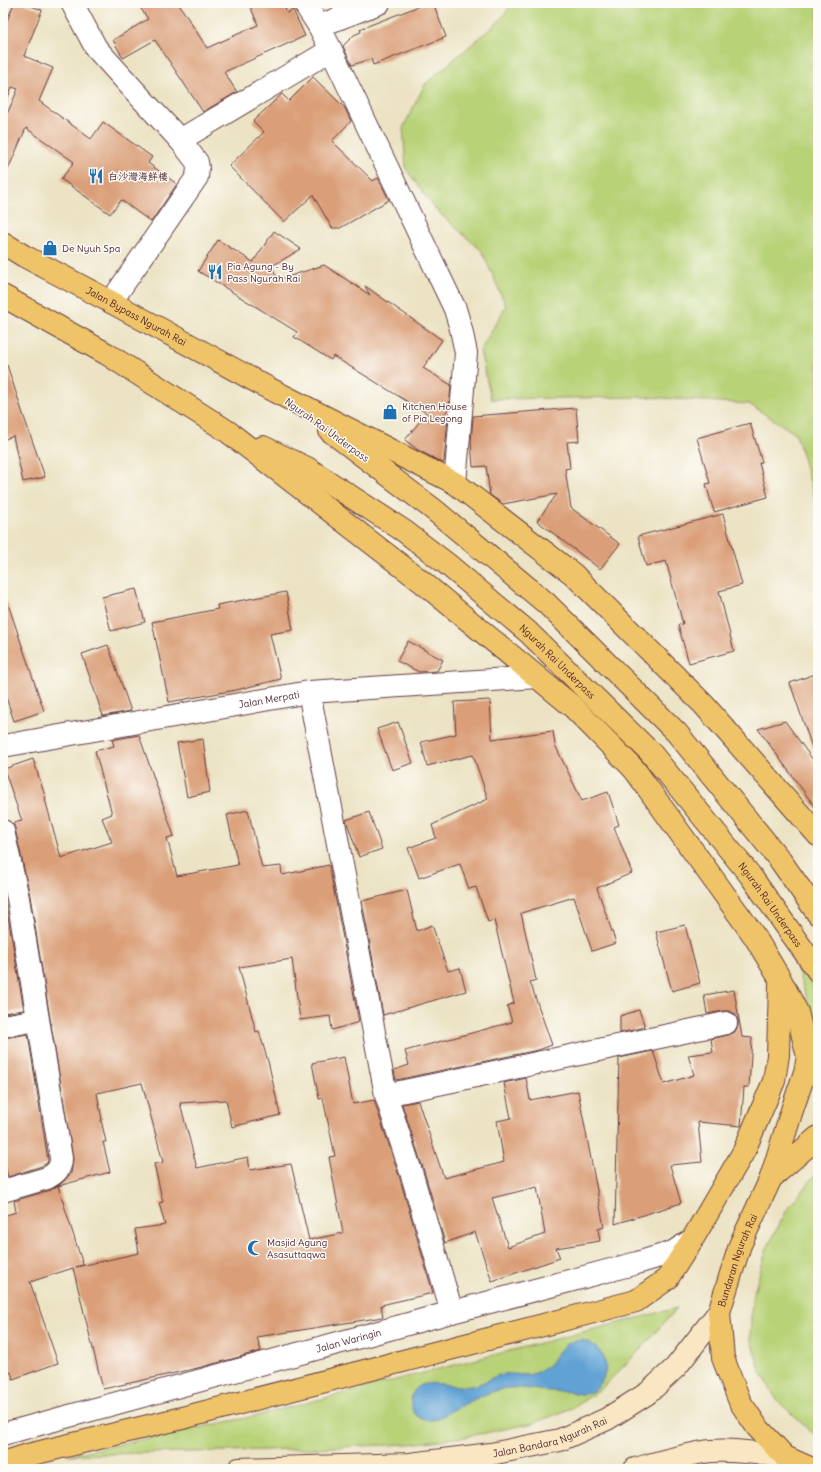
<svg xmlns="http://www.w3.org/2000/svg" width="821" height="1472" font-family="Delius,'LXGW WenKai TC',sans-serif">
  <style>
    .green { fill: #b8d277; stroke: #817851 }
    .water { fill: #61a2d4; stroke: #566080 }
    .building { fill: #da9f78; fill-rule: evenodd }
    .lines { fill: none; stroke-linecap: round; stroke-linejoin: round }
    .street-casing { stroke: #623c42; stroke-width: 24 }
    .secondary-casing { stroke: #623c42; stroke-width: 24 }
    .highway-casing { stroke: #623c42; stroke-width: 24 }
    .street { stroke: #fff; stroke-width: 22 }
    .secondary { stroke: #f9e7c3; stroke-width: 22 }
    .highway { stroke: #efc469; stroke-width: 22 }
    .labels { text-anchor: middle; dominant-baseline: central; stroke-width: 3; stroke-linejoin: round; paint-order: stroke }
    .poi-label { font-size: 10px; fill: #4a1f2b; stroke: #fdfcf7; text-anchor: start }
    .street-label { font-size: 10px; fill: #4a1f2b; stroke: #fdfcf7 }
  </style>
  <rect width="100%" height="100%" fill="#fdfcf7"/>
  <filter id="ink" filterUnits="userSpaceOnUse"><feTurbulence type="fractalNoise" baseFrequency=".025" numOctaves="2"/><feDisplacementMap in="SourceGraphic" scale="8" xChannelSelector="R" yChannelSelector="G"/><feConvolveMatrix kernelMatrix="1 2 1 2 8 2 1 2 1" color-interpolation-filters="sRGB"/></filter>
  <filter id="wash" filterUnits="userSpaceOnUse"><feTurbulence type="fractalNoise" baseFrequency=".012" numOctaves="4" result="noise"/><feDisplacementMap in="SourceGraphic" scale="16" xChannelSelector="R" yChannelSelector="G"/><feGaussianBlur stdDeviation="0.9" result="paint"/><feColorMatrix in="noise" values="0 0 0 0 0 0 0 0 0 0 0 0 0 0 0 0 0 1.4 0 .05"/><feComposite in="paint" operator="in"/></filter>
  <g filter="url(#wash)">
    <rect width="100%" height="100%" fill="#ece3c4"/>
    <g class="green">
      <path d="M513,3H818V509L796,434L749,404L647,397L491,399L480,351L506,306L482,251L436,210L406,169L403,128L425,84L497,23Z"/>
      <path d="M793,957L818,993V1033Z"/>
      <path d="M818,1171V1436L810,1431L776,1399L760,1370L750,1337L752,1299L767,1248L788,1208Z"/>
      <path d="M677,1308L642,1348L603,1387L575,1407L534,1423L465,1437L409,1444L267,1450L68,1455L255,1416Z"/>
    </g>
    <path class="water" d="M582,1340C591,1343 598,1347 603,1356C611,1370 600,1394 582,1394C578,1394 574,1393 570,1392C563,1391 556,1392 549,1391C532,1390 514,1385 498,1390C481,1395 467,1403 451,1411C445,1414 439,1419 432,1420C428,1421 424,1420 420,1418C407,1411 408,1390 422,1385C430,1382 441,1384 449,1385C459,1386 470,1388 479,1384C488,1381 495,1375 504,1374C518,1373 527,1378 540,1371C561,1360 553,1343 582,1340Z"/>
    <g id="blocks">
      <g class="building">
        <path d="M14,3H23L42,10L24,56L53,68L39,101L91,139L103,122L152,157L148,163L177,184L151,222L121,200L110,214L61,179L74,162L26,128L3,181V123L18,89L12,87L5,105H3V31Z"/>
        <path d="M137,3H178L207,48L258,25L249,3H283L287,13L293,10L305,36L224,72L237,92L203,112L155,40L123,58L113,40L148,19Z"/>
        <path d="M427,3H433L446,37L373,65L371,59L352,65L343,46L354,35L361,32L360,29Z"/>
        <path d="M313,77L345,108L351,121L332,141L373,181L378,178L389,200L340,228H332L313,195L284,222L229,166L264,132L253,121L282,94L289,101Z"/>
        <path d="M274,231L301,249L272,266L278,280L324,265L370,295L365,286L442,340L423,368L451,385L449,408L442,418H448L444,461L443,463L418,450L405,440L421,420L436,419L333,356L331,360L294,337L297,332L198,271L218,240L253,262Z"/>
        <path d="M7,365L24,417L45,477L23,482L13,436L3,440V366Z"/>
        <path d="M576,408L579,441L567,442L570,468L565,469L571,508L620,544L600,569L537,521L557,494L503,504L490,495L486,466L473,467L471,442L473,416Z"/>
        <path d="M750,423L762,462L759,463L768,497L714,512L706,484L710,483L697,438Z"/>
        <path d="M723,514L742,585L719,591L734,651L689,663L678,625L683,624L666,561L646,566L638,536Z"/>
        <path d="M136,589L145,622L111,631L102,597Z"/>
        <path d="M286,592L293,630L270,634L281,679L236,690L169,702L152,622L218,609L217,605Z"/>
        <path d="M7,601L44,711L14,721L3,688V602Z"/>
        <path d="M408,641L443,660L437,671L419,672L397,661Z"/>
        <path d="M108,645L131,711L103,716L82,654Z"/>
        <path d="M818,673V753H814L790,683Z"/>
        <path d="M490,700L492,739L553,731L555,745L582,801L608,792L619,825L614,827L632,873L597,888L616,943L592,951L574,897L521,913L536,980L530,982L552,1045L538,1050L396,1080L394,1070L409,1065L405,1051L512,1022L507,1006L514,1003L494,920L488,922L476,887L469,889L460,864L419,878L408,848L436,838L432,825L488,799L473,755L427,766L421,742L456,734L454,702Z"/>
        <path d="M785,721L818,767V811L758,729Z"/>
        <path d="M398,722L413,763L392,770L377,729Z"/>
        <path d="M139,735L174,836L167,838L177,876L238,865L227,815L248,810L262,868L281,866L282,875L329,865L359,1022L332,1030L330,1016L300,1020L292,959L239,967L256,1032L259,1031L269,1065L280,1115L232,1127L226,1100L180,1103L197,1168L248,1157L250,1170L291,1164L309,1240L343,1233L329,1157L335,1156L323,1098L319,1099L312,1063L344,1057L353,1104L374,1100L400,1179L433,1293L381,1305L383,1317L257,1337L261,1351L202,1367L103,1389L73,1268L30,1282L58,1363L13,1379L11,1372L3,1374V1216L16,1212L14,1201L51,1190L63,1182L71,1173L73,1159L30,896L15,828L13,823L22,821L4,769L33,759L46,799H45L61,858L112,842L102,818L112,814L95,751L114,746L112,740ZM142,1083L163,1162L154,1164L163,1202L159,1203L165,1225L135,1229L139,1253L76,1267L83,1265L58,1186L110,1172L103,1142H106L101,1120H102L97,1093Z"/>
        <path d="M203,739L210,792L187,797L177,743Z"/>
        <path d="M369,812L382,849L359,857L346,820Z"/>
        <path d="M3,888L24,1010L3,1013Z"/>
        <path d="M407,890L417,931L432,925L448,971L460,968L466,991L383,1015L362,901Z"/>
        <path d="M685,925L700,983L672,991L656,932Z"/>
        <path d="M734,990L742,1037L752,1038L749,1087H744L741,1126L698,1122L702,1162L670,1165L681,1203L615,1224L619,1058L653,1051L664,1084L694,1075L688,1055L713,1052L711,1039L729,1035L735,1032L738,1026V1020L735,1014L730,1011H723L707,1014L704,995Z"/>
        <path d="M639,1010L645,1027L620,1033V1016Z"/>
        <path d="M28,1034L48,1160L47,1163L42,1166L8,1177L3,1158V1038Z"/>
        <path d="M526,1078L530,1100L578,1091L604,1227L598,1229L600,1241L556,1248L560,1258L492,1281L475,1232L445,1243L424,1171L402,1104L418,1101L444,1178L504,1162L497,1121L511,1118L504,1083ZM537,1187L545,1234L508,1247L492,1198Z"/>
      </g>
    </g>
  </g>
  <g filter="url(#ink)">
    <use href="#blocks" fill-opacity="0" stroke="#623c42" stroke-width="1"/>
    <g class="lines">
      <g class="street-casing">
        <g id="street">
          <path d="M72,3L96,48L142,99L180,140L197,162L198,168L197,177L111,302"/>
          <path d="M304,3L319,26L331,50L455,309L461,329L466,353L455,483"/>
          <path d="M319,26L379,3"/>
          <path d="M180,140L331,50"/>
          <path d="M309,692L386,1095L412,1175L452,1312"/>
          <path id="s1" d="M3,746L309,692L537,677"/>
          <path d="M3,831L18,898L61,1158C61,1169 56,1173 47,1178L3,1191"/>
          <path d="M3,1026L37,1020"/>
          <path d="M386,1095L726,1023"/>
          <path id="s2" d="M3,1434L452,1312L637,1263L673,1252L692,1240"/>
        </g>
      </g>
      <g class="secondary-casing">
        <g id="secondary">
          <path id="s3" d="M239,1469L410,1464L491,1454L560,1440L607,1419L648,1393L676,1367L719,1312"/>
          <path d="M635,1469C660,1462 686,1454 711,1451C736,1449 761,1454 785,1457"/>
        </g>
      </g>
      <g class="highway-casing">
        <g id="highway">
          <path id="s4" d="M3,243L24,256L111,302L270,389L455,483L573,574L704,705L818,835"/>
          <path d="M3,296L107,354L227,431L421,581L572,706L634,769L755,937L780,979L797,1012L808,1057L805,1072L792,1110L771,1178"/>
          <path d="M330,431L433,509L546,603L677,733L780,860L818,914"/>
          <path id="s5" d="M263,447L307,468L404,531L447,564L528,632L651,753L750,875L818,971"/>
          <path d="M3,1463L28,1455L182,1418L636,1301L667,1279L692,1240L744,1151L774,1081L778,1055L780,983"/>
          <path id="s6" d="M812,1469L785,1457L757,1427L740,1402L723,1358L719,1312L740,1245L771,1178L818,1137"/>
        </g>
      </g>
      <use href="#street" class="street"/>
      <use href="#secondary" class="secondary"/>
      <use href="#highway" class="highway"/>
    </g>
  </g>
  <defs>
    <g id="restaurant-bare" transform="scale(1.2)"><path d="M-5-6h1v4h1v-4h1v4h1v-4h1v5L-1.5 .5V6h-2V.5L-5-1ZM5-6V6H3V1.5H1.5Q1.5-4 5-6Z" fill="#1f6fb2" stroke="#fdfcf7" stroke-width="2.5" paint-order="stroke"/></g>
    <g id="shop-bare" transform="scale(1.2)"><path d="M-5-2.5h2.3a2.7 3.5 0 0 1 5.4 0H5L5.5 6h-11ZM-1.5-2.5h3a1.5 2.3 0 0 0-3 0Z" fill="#1f6fb2" stroke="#fdfcf7" stroke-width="2.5" paint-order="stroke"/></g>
    <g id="mosque-bare" transform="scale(1.2)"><path d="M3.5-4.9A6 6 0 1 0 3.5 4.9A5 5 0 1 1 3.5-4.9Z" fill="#1f6fb2" stroke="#fdfcf7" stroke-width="2.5" paint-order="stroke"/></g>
  </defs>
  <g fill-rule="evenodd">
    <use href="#restaurant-bare" x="96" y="176"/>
    <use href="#shop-bare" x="50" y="248"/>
    <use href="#restaurant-bare" x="215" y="272"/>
    <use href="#shop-bare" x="390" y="412"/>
    <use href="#mosque-bare" x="255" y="1248"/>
  </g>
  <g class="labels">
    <g class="poi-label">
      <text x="108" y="176">白沙灣海鮮樓</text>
      <text x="62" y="248">De Nyuh Spa</text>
      <text x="227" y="266">Pia Agung - By<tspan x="227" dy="12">Pass Ngurah Rai</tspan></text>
      <text x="402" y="406">Kitchen House<tspan x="402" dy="12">of Pia Legong</tspan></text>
      <text x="267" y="1242">Masjid Agung<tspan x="267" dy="12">Asasuttaqwa</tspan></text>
    </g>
    <g class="street-label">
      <text stroke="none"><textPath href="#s4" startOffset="152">Jalan Bypass Ngurah Rai</textPath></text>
      <text transform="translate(327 430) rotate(36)">Ngurah Rai Underpass</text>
      <text stroke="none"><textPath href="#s5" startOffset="366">Ngurah Rai Underpass</textPath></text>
      <text stroke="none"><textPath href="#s1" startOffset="270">Jalan Merpati</textPath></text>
      <text stroke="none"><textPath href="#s5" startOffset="690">Ngurah Rai Underpass</textPath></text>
      <text stroke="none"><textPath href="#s6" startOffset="249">Bundaran Ngurah Rai</textPath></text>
      <text stroke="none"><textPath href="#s2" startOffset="358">Jalan Waringin</textPath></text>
      <text stroke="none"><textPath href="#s3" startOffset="314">Jalan Bandara Ngurah Rai</textPath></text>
    </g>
  </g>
  <rect width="821" height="1472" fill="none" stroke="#fdfcf7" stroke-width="16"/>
</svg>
